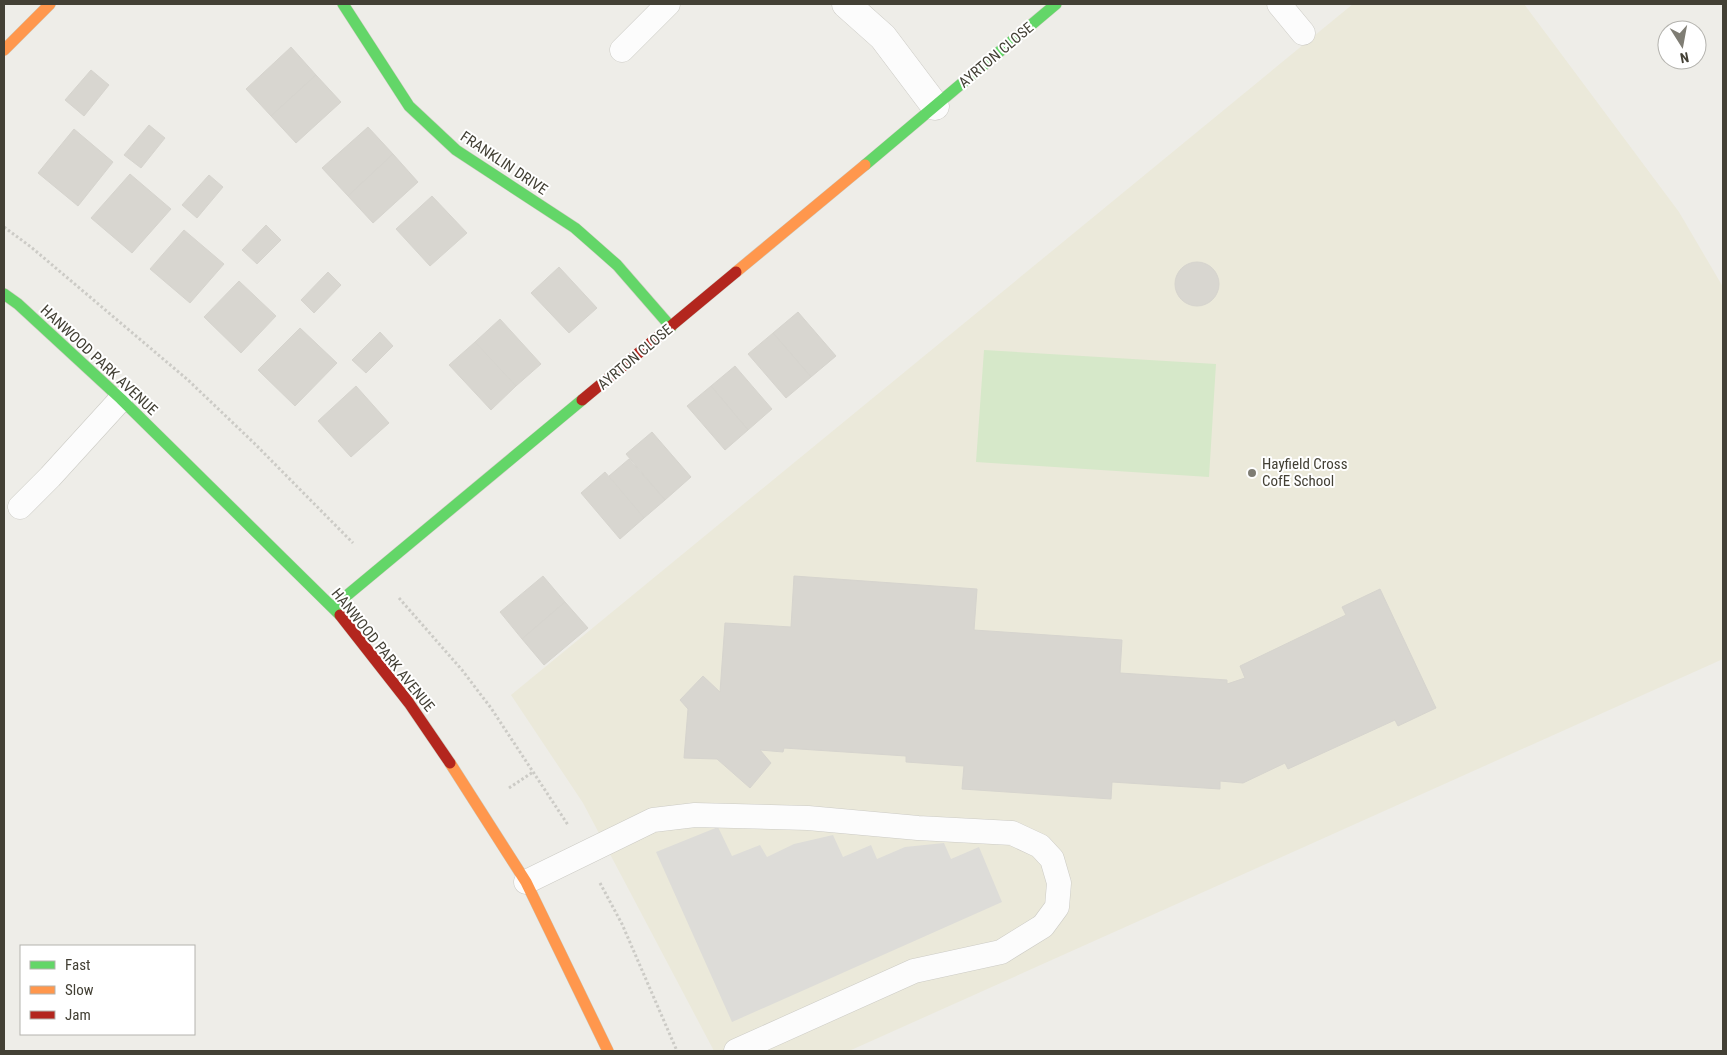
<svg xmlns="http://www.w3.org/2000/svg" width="1727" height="1055" font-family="'Roboto Condensed',sans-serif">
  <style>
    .education { fill: #ebe9da }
    .green { fill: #d6e8c9 }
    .parking { fill: #dddcd8 }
    .building { fill: #d8d6d0; stroke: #d6d4ce }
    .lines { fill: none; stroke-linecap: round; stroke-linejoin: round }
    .lane-casing { stroke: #cccbc5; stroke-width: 25 }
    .street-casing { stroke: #cccbc5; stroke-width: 29 }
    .fast-casing { stroke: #cccbbf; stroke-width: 12 }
    .slow-casing { stroke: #cccbbf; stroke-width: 12 }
    .jam-casing { stroke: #cccbbf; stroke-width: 12 }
    .path { stroke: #cccbc6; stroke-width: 3; stroke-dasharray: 2.5 2.5; stroke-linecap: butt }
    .lane { stroke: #fcfcfc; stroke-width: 24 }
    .street { stroke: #fcfcfc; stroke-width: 28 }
    .fast { stroke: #63d668; stroke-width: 11 }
    .slow { stroke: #ff974d; stroke-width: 11 }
    .jam { stroke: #b3261e; stroke-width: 11 }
    .poi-dot { fill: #7f7d74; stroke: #fff; stroke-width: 2 }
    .labels { text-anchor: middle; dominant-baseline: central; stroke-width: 4; stroke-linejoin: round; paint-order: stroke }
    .street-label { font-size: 15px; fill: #434035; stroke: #fff }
    .poi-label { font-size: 15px; fill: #434035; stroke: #fff; text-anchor: start }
  </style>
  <rect width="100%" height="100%" fill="#eeede8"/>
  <path class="education" d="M1353,4H1524L1679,212L1723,287V659L849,1051H714L583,803L511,695Z"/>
  <path class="green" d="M984,350L1216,364L1209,477L976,462Z"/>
  <path class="parking" d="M718,827L732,856L760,845L767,857L794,844L833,835L843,857L871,845L877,859L905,847L944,843L951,859L979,847L1002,902L732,1022L656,852Z"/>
  <g class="building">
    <path d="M291,47L316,75L271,116L246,89Z"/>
    <path d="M91,70L109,85L84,116L65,100Z"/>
    <path d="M316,75L341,102L296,143L271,116Z"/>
    <path d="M149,125L165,138L141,168L124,155Z"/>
    <path d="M368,127L393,154L348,196L322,168Z"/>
    <path d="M74,129L113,162L78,206L38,173Z"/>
    <path d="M393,154L418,182L373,223L348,196Z"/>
    <path d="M130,174L171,209L132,253L91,218Z"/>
    <path d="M209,175L223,187L197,218L182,205Z"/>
    <path d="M432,196L467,233L430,266L396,229Z"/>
    <path d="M266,225L281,240L257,264L242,250Z"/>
    <path d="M184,230L224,264L190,303L150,269Z"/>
    <circle cx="1197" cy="284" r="22"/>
    <path d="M559,267L597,308L569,333L531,293Z"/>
    <path d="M328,272L341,285L314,313L301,300Z"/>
    <path d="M239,281L276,316L241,353L204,317Z"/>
    <path d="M798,312L836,356L811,377L773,333Z"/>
    <path d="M500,319L541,364L516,386L475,342Z"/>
    <path d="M300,328L337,363L295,406L258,370Z"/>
    <path d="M380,332L393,346L366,373L352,360Z"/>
    <path d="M773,333L811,377L786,398L748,354Z"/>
    <path d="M475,342L516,386L491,410L449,365Z"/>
    <path d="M735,366L772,409L748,430L711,386Z"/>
    <path d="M356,386L389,423L351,457L318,421Z"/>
    <path d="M711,386L748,430L725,450L687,406Z"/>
    <path d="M652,432L691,477L665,500L626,454Z"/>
    <path d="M629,459L665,500L644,518L609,476Z"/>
    <path d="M605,472L644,518L620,539L581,493Z"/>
    <path d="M543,576L565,602L522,639L500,612Z"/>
    <path d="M794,576L977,589L974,630L1122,640L1120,673L1227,680V684L1245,678L1240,666L1346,615L1342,607L1380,589L1436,708L1398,726L1395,720L1288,769L1285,763L1243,783L1220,781V789L1112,782L1111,799L962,789L964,766L906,762V756L784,748L783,752L760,750L771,763L750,788L717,759L684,758L688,709L680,700L703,676L720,692L725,623L791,627Z"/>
    <path d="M565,602L588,628L544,665L522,639Z"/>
  </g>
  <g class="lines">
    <g class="lane-casing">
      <g id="lane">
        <path d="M1279,4L1303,33"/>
        <path d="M622,50L668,4"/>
        <path d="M20,507L50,477L121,399"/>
        <path d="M526,882L653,820L695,815L808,818L918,828L1012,833L1040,846L1052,859L1059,883L1057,907L1043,926L1001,952L914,971L736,1051"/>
      </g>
    </g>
    <g class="street-casing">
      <path id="street" d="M846,4L883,37L935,106"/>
    </g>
    <g class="fast-casing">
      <g id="fast">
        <path d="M343,4L409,106L456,150L575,228L617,265L671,327"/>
        <path d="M865,165L1056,4"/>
        <path d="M4,294L18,304L121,399L340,615"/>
        <path d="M333,607L582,400"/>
      </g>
    </g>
    <g class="slow-casing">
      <g id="slow">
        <path d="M4,50L50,4"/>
        <path d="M736,272L865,165"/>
        <path d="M450,763L526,882L608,1051"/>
      </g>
    </g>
    <g class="jam-casing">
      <g id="jam">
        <path d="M582,400L736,272"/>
        <path d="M340,615L409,703L450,763"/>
      </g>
    </g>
    <g class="path">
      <path d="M4,227L31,247L188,380L254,443L353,543"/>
      <path d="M399,598L462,670L491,708L568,825"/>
      <path d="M509,788L533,772"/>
      <path d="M600,883L622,924L677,1051"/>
    </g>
    <use href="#lane" class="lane"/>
    <use href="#street" class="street"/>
    <use href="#fast" class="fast"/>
    <use href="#slow" class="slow"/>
    <use href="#jam" class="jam"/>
  </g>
  <circle class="poi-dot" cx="1252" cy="473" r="5"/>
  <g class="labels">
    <g class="street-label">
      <text transform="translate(996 55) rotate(-40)">AYRTON CLOSE</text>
      <text transform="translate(504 163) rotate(34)">FRANKLIN DRIVE</text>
      <text transform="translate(635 357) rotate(-40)">AYRTON CLOSE</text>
      <text transform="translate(99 360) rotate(43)">HANWOOD PARK AVENUE</text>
      <text transform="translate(383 650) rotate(51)">HANWOOD PARK AVENUE</text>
    </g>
    <g class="poi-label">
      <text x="1262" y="464">Hayfield Cross<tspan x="1262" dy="17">CofE School</tspan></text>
    </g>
  </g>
  <rect width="1727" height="1055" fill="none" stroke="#434035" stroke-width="10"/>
  <rect x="20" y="945" width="175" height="90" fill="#ffffff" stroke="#b4b3ae"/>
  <rect x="30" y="961" width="25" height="8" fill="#63d668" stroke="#b4b3ae"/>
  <text x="65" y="970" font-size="15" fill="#434035">Fast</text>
  <rect x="30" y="986" width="25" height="8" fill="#ff974d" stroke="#b4b3ae"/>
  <text x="65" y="995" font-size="15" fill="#434035">Slow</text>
  <rect x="30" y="1011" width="25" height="8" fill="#b3261e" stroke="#b4b3ae"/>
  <text x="65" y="1020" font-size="15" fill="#434035">Jam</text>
  <g transform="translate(1682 45) rotate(169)"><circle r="24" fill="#ffffff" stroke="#b4b3ae"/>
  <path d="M0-4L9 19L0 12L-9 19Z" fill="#7f7d74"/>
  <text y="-8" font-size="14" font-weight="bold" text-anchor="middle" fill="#434035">N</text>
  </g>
</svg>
